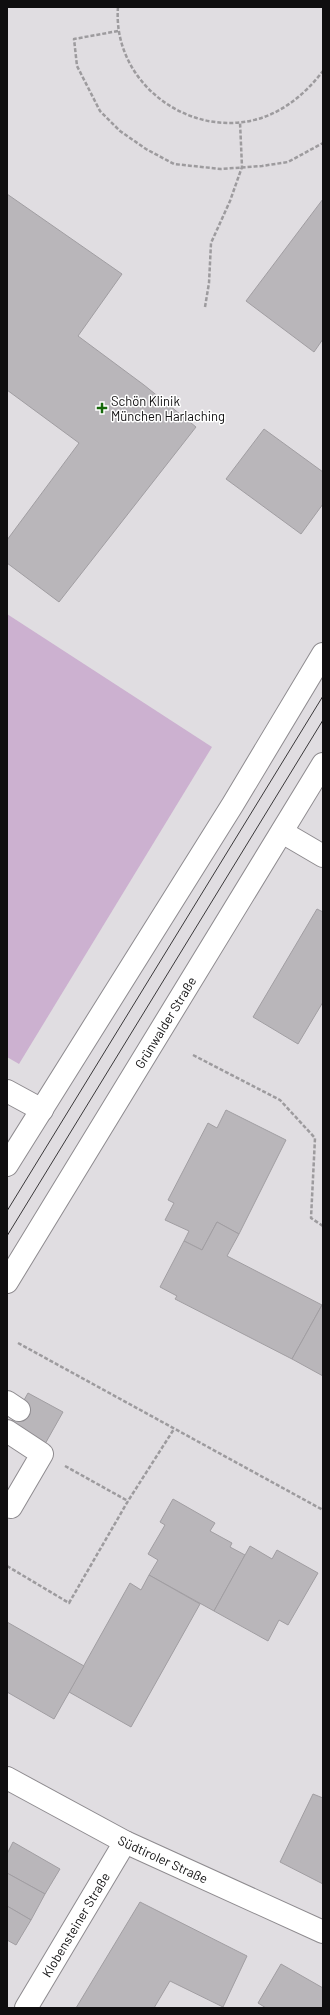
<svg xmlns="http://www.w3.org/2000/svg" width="330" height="2015" font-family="Barlow,sans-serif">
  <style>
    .green { fill: #ccb1d0 }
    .building { fill: #b9b6ba; stroke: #a19ea2 }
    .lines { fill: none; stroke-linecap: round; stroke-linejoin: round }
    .minor-casing { stroke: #8e8b8f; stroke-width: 24 }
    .major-casing { stroke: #8e8b8f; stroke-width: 24 }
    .path { stroke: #9d9b9e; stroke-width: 2.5; stroke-dasharray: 4 2; stroke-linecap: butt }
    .minor { stroke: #fff; stroke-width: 22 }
    .major { stroke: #fff; stroke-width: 22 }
    .tram { stroke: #3a383a; stroke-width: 1 }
    .poi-dot { fill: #16680a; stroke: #fff; stroke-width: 1.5 }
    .labels { text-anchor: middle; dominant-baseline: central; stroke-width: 3; stroke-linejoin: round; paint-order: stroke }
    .poi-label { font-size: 13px; fill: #0f0e0f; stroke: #fff; text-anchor: start }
    .street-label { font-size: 13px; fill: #0f0e0f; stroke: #fff }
  </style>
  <rect width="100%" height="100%" fill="#e0dde1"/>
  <path class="green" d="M7,614L212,747L19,1064L7,1057Z"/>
  <g class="building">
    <path d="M7,194L122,274L78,336L144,385L196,427L59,602L7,563V540L79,443L7,390Z"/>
    <path d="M323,199V339L314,352L246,301Z"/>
    <path d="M264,429L323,472V504L301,534L226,479Z"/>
    <path d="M317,909L323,912V1002L298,1044L253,1017Z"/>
    <path d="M226,1110L286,1140L239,1234L217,1222L202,1250L184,1241L189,1231L165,1220L174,1203L168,1200L208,1123L217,1128Z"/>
    <path d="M217,1222L239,1234L227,1256L322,1305L292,1359L175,1299L177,1296L160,1287L184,1241L202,1250Z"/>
    <path d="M322,1305H323V1376L292,1359Z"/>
    <path d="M28,1393L63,1412L45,1444L10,1425Z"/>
    <path d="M173,1499L215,1523L210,1531L232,1543L230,1547L245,1555L214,1611L149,1575L158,1560L148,1554L165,1525L160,1522Z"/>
    <path d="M250,1546L272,1559L277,1550L318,1573L288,1625L279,1620L268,1641L214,1611Z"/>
    <path d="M149,1575L200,1604L131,1727L69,1692L130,1583L141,1590Z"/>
    <path d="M7,1622L84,1666L54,1719L7,1692Z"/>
    <path d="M313,1794L323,1798V1884L280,1862Z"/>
    <path d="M13,1842L60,1869L45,1894L7,1873V1854Z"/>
    <path d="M7,1873L45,1894L31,1920L7,1906Z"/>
    <path d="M140,1902L247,1956L223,2007L170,1981L154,2008H76Z"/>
    <path d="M7,1906L31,1920L16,1945L7,1940Z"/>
    <path d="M281,1964L323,1988V2008H266L258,2003Z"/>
  </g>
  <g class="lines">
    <g class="minor-casing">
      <g id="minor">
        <path d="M282,832L323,856"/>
        <path d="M7,1091L42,1110"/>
        <path d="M7,1402L19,1410"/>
        <path d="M7,1431L42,1454L11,1507"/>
        <path id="s1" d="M7,1778L125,1842L323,1932"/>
        <path id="s2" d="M26,2008L125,1842"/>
      </g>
    </g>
    <g class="major-casing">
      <g id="major">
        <path d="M7,1165L233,804L323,654"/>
        <path id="s3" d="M7,1282L323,764"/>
      </g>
    </g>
    <g class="path">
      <path d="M118,7C112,81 187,139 258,119C285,111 306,93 323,71"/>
      <path d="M118,31L74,39L77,66L100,111L120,131L146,149L174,164L221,169L262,166L288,162L323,143"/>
      <path d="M205,307L209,283L211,243L230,201L242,167L240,122"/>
      <path d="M193,1055L280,1100L315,1138L311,1218L323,1226"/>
      <path d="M18,1343L323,1510"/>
      <path d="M65,1466L128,1501"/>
      <path d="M7,1566L69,1603L128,1501L174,1429"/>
    </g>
    <use href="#minor" class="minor"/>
    <use href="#major" class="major"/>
    <g class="tram">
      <path d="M7,1211L323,696"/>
      <path d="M7,1236L323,720"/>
    </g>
  </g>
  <path class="poi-dot" d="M100 402h4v4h4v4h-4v4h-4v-4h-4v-4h4z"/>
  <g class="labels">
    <g class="poi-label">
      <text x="111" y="401">Schön Klinik<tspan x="111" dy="15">München Harlaching</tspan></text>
    </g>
    <g class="street-label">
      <text stroke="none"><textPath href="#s3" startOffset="304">Grünwalder Straße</textPath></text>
      <text stroke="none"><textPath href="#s1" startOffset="176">Südtiroler Straße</textPath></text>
      <text stroke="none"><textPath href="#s2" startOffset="97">Klobensteiner Straße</textPath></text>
    </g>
  </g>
  <rect width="330" height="2015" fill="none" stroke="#0f0e0f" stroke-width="16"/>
</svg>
